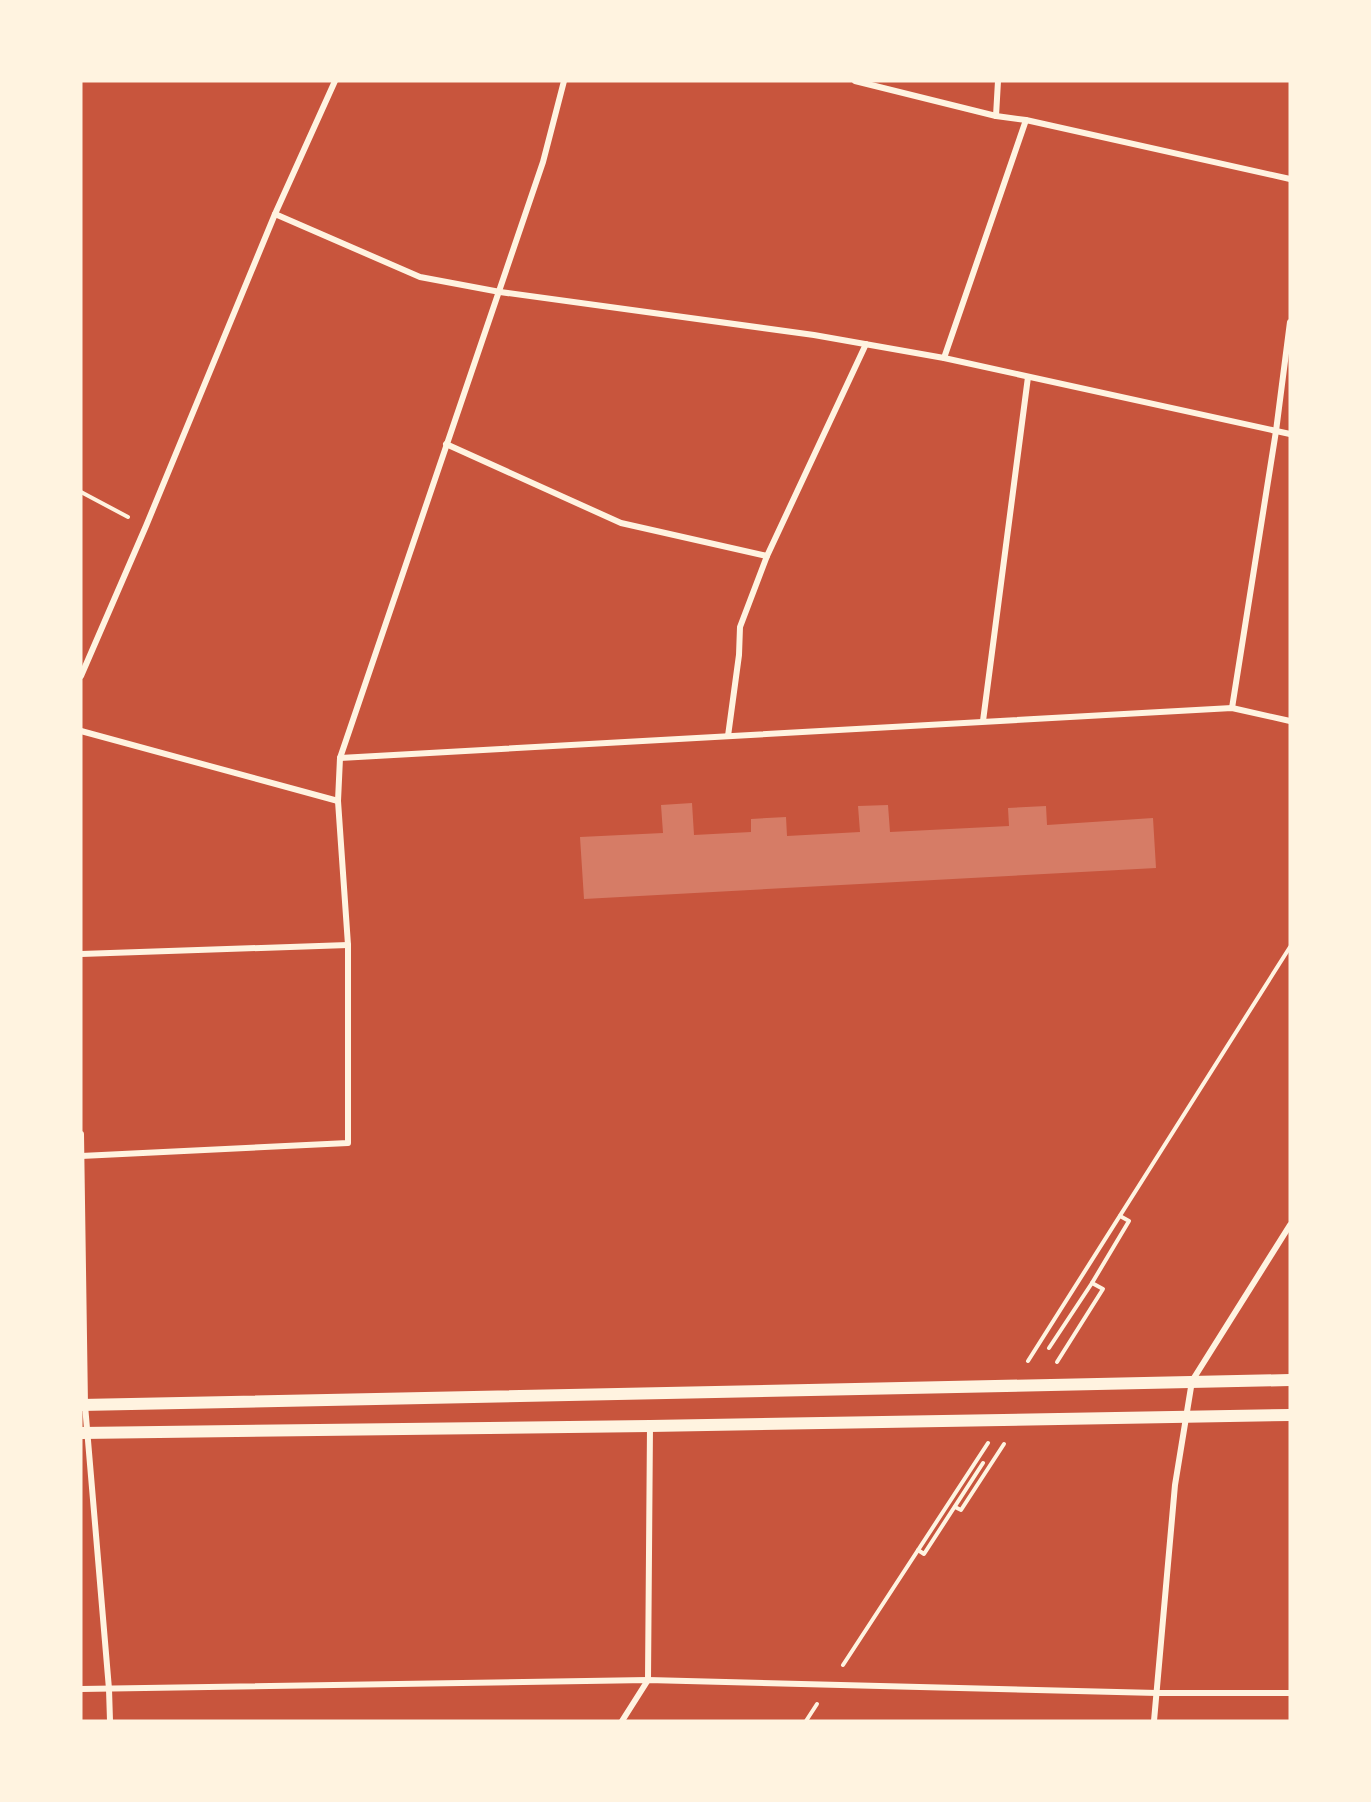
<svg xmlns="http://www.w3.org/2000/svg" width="1371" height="1802" font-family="'DM Sans',sans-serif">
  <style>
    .building { fill: #d67c66 }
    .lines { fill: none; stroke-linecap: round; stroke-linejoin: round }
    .path { stroke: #fff3e0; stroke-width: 4 }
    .minor { stroke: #fff3e0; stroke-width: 6 }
    .secondary { stroke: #fff3e0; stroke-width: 12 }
  </style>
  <rect width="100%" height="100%" fill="#c8553d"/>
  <path class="building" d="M692,803L694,835L751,832V819L786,817L787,836L860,832L858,806L888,805L890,832L1009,826L1008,808L1046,806L1047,825L1153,818L1156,868L584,899L580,837L663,833L661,805Z"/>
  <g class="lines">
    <g class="path">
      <path d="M81,492L128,517"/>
      <path d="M1049,1348L1092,1283L1129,1221L1120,1216"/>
      <path d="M1028,1361L1290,947"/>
      <path d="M1057,1362L1103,1289L1092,1283"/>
      <path d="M955,1507L961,1510L1004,1444"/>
      <path d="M918,1550L924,1554L983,1463"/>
      <path d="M843,1665L988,1443"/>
      <path d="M806,1721L817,1704"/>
    </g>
    <g class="minor">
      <path d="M855,81L996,116L1026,120L1290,179"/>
      <path d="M996,116L998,81"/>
      <path d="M275,214L420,277L500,292L814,335L944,358L1290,434"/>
      <path d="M944,358L1026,120"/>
      <path d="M446,444L621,523L767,556"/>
      <path d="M81,676L146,526L275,214L335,81"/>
      <path d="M1232,708L1276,431L1290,322"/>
      <path d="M983,721L1028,377"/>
      <path d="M81,731L338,801"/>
      <path d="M728,736L739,655L740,627L767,556L866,344"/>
      <path d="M340,758L1232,708L1290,721"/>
      <path d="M81,954L348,945"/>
      <path d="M81,1134L85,1405L109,1689L110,1721"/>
      <path d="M81,1156L348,1143V945L338,801L340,758L543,162L564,81"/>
      <path d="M81,1689L648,1680L1157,1693H1290"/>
      <path d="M622,1721L648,1680L650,1426"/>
      <path d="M1154,1721L1175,1485L1192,1381L1290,1225"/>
    </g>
    <g class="secondary">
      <path d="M81,1405L1290,1380"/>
      <path d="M81,1433L650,1426L1290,1415"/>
    </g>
  </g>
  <rect width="1371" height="1802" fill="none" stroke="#fff3e0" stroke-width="165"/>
</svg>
